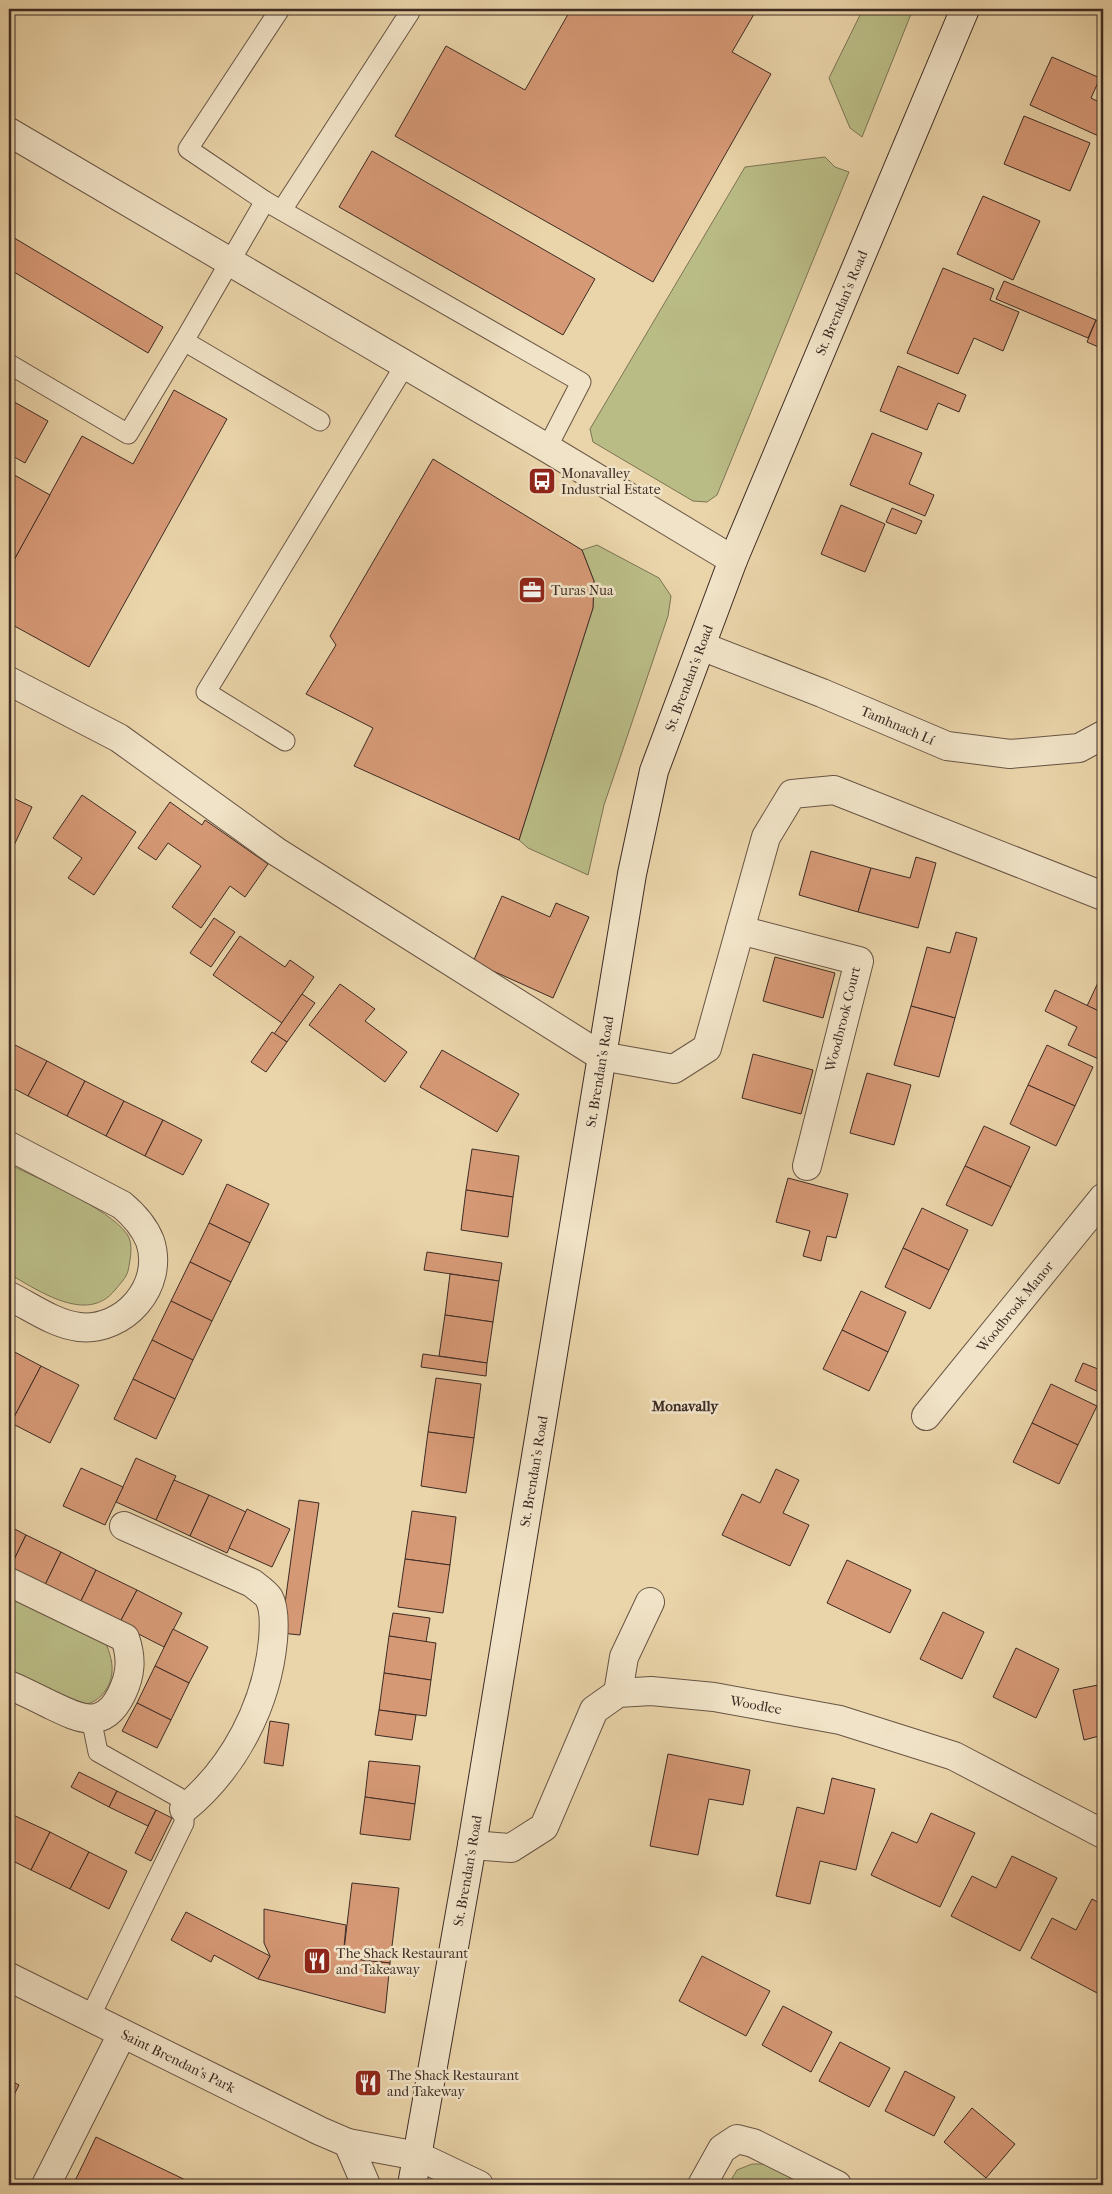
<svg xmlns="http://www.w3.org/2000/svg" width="1112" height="2194" font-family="'IM FELL French Canon',serif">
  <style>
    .green { fill: #babc86; stroke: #7c7455 }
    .building { fill: #d69976; stroke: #3d2b24 }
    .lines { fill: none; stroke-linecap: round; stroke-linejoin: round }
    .lane-casing { stroke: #685545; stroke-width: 21 }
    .street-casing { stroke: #685545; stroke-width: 30 }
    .secondary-casing { stroke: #3d2b24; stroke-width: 30 }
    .lane { stroke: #f1e3c7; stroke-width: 19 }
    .street { stroke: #f1e3c7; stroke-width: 28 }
    .secondary { stroke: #f1e3c7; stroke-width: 28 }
    .labels { text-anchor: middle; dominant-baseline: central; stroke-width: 5; stroke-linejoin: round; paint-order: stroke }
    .street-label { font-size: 14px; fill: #3d2b24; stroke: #f1e3c7 }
    .poi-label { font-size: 14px; fill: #3d2b24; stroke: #f1e3c7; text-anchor: start }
    .neighbourhood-label { font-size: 15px; font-weight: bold; fill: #3d2b24; stroke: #f1e3c7 }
  </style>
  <rect width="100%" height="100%" fill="#ead4a9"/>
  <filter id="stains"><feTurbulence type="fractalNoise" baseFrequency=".004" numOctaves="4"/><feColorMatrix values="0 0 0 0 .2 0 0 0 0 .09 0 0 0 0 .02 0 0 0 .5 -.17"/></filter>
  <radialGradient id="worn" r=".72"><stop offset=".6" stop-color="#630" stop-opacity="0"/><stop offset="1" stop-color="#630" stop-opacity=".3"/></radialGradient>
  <g class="green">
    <path d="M863,9H913L862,137L850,128L829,78Z"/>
    <path d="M825,157L835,167L849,172L717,495L707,502L693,501L593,442L590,429L745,167Z"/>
    <path d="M597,545L659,578L671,596L668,616L604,805L588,875L528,848L519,840L593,608L594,581L582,550Z"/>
    <path d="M9,1164C40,1180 107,1207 127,1234C134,1244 130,1260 128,1271C126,1278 120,1284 115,1290C87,1325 38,1290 9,1274Z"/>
    <path d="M9,1590L104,1638C108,1649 113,1660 112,1672C111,1689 97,1705 80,1705C72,1705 20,1678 9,1673Z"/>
    <path d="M752,2164H765L809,2185H728L737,2170Z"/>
  </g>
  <g class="building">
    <path d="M571,9H757L732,52L771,74L653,282L395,136L446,46L525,90Z"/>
    <path d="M1052,57L1100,78L1091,98L1103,104V138L1030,105Z"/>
    <path d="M1024,116L1090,143L1070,191L1004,164Z"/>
    <path d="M372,151L595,279L563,335L339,207Z"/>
    <path d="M983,196L1040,221L1013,280L957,254Z"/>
    <path d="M11,236L163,327L148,353L9,269V240Z"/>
    <path d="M1103,260V277L1097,274Z"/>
    <path d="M943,268L994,289L990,300L1019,312L1003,351L974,338L958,374L907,353Z"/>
    <path d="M1004,281L1096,320L1088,338L996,299Z"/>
    <path d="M1096,320L1103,323V349L1087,342Z"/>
    <path d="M898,366L966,395L959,412L938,403L927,430L880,411Z"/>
    <path d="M174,390L227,419L89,667L9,623V569L82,436L133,464Z"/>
    <path d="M9,399L48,421L25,463L9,454Z"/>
    <path d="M872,433L922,453L909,484L934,495L925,516L850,485Z"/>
    <path d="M433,459L582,550L594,581L593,608L519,840L354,766L373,728L306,694L336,645L330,636Z"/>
    <path d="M9,472L50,495L9,569Z"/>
    <path d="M841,505L885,524L865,572L821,554Z"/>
    <path d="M892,508L922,521L916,534L886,522Z"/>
    <path d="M82,795L136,832L94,895L68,878L82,858L53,838Z"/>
    <path d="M9,796L32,807L9,856Z"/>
    <path d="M170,802L202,825L205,820L268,864L245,897L230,886L201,928L172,907L201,866L168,843L156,860L138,848Z"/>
    <path d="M811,851L871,868L858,912L799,895Z"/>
    <path d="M916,857L936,863L918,928L858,912L871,868L910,878Z"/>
    <path d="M502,896L550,917L556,903L589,917L553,998L473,962Z"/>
    <path d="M214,918L235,932L211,967L190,953Z"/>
    <path d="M956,932L977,938L955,1018L911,1006L927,947L950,953Z"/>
    <path d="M240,936L285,967L290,960L314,977L282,1023L213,975Z"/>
    <path d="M775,957L835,973L823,1018L763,1001Z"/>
    <path d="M1103,972V1013L1087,1006Z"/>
    <path d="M340,984L375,1009L365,1021L407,1052L385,1082L309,1025Z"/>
    <path d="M1055,990L1103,1013V1061L1068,1045L1077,1027L1045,1011Z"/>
    <path d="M302,994L315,1003L287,1042L274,1034Z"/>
    <path d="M911,1006L955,1018L939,1077L894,1065Z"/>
    <path d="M272,1032L287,1042L266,1072L251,1062Z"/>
    <path d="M9,1042L47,1061L28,1096L9,1086Z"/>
    <path d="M1047,1045L1093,1067L1075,1106L1028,1085Z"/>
    <path d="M442,1050L519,1094L497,1132L420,1087Z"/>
    <path d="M753,1054L813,1070L801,1114L742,1098Z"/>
    <path d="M47,1061L85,1081L67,1116L28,1096Z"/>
    <path d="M867,1073L911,1085L894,1145L850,1133Z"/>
    <path d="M85,1081L124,1101L106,1136L67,1116Z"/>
    <path d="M1028,1085L1075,1106L1056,1146L1010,1124Z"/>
    <path d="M124,1101L163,1120L145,1156L106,1136Z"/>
    <path d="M163,1120L202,1140L183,1175L145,1156Z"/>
    <path d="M984,1126L1030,1147L1011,1187L965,1166Z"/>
    <path d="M472,1149L519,1156L513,1197L466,1190Z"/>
    <path d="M965,1166L1011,1187L992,1226L946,1205Z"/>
    <path d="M788,1178L848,1194L836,1238L827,1236L821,1261L803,1256L810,1231L776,1222Z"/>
    <path d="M227,1184L269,1204L250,1243L209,1223Z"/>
    <path d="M466,1190L513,1197L508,1237L461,1230Z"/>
    <path d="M922,1208L968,1230L949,1270L903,1248Z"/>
    <path d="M209,1223L250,1243L231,1282L190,1262Z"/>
    <path d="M903,1248L949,1270L930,1309L885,1287Z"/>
    <path d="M427,1252L502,1263L499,1281L424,1270Z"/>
    <path d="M190,1262L231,1282L212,1321L171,1301Z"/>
    <path d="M450,1274L499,1281L493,1322L445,1315Z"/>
    <path d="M861,1291L906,1312L888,1352L842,1330Z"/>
    <path d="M171,1301L212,1321L193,1360L152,1340Z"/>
    <path d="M445,1315L493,1322L487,1363L439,1356Z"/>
    <path d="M842,1330L888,1352L869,1391L823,1369Z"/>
    <path d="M152,1340L193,1360L175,1399L133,1379Z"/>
    <path d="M9,1349L41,1366L11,1423L9,1422Z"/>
    <path d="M423,1354L487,1363L486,1376L421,1367Z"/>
    <path d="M1103,1359V1394L1075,1381L1083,1363L1098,1369Z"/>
    <path d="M41,1366L79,1385L50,1443L11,1423Z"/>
    <path d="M436,1378L481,1384L474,1438L428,1432Z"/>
    <path d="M133,1379L175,1399L156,1439L114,1419Z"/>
    <path d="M1051,1384L1097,1406L1078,1445L1032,1423Z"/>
    <path d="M1032,1423L1078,1445L1059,1484L1013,1462Z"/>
    <path d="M428,1432L474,1438L466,1493L421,1486Z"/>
    <path d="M136,1458L176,1476L156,1520L116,1502Z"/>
    <path d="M81,1468L123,1487L105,1525L63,1506Z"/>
    <path d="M776,1469L799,1480L783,1513L809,1525L790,1566L722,1535L742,1494L760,1503Z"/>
    <path d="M174,1480L209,1495L190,1536L156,1520Z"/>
    <path d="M209,1495L246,1512L227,1553L190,1536Z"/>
    <path d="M299,1500L319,1503L300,1635L281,1633Z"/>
    <path d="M247,1509L290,1529L272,1567L229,1548Z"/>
    <path d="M412,1511L456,1517L450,1565L405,1559Z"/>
    <path d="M9,1526L26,1535L9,1570Z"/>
    <path d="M26,1535L61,1552L44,1587L9,1570Z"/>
    <path d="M61,1552L96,1570L79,1605L44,1587Z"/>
    <path d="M405,1559L450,1565L443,1613L398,1607Z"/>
    <path d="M847,1560L911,1590L890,1633L827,1603Z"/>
    <path d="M96,1570L137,1590L119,1624L79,1605Z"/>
    <path d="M137,1590L182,1613L164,1647L119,1624Z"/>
    <path d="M943,1612L984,1632L962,1679L920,1659Z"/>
    <path d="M393,1613L430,1618L426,1642L389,1636Z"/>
    <path d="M173,1629L208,1647L189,1683L155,1666Z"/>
    <path d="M389,1636L436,1643L431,1680L384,1673Z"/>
    <path d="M1016,1648L1059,1669L1036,1718L993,1697Z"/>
    <path d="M155,1666L189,1683L171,1720L137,1703Z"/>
    <path d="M384,1673L431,1680L426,1716L379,1710Z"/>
    <path d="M1103,1684V1735L1084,1740L1073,1690Z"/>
    <path d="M137,1703L171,1720L157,1748L122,1731Z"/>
    <path d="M379,1710L416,1715L412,1740L375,1735Z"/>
    <path d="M270,1721L289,1724L283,1766L264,1763Z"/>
    <path d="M668,1754L750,1770L743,1805L709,1799L698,1855L650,1846Z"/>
    <path d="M369,1761L420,1766L415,1804L365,1797Z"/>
    <path d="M79,1772L117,1791L109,1807L71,1787Z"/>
    <path d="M832,1778L875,1789L856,1870L820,1861L810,1904L776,1896L797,1807L824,1814Z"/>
    <path d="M117,1791L156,1810L148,1826L109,1807Z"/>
    <path d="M365,1797L415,1804L410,1840L360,1834Z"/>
    <path d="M156,1810L172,1818L151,1861L135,1853Z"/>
    <path d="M931,1813L975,1833L940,1907L871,1875L892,1832L917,1843Z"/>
    <path d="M11,1814L50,1832L31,1870L9,1859V1818Z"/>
    <path d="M50,1832L89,1852L70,1889L31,1870Z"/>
    <path d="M89,1852L127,1871L109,1909L70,1889Z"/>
    <path d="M1012,1856L1057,1878L1020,1951L951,1916L972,1876L996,1888Z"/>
    <path d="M352,1883L399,1888L390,1963L343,1958Z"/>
    <path d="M1092,1899L1103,1905V1985L1099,1994L1031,1958L1052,1918L1076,1930Z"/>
    <path d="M264,1909L346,1925L343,1958L390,1963L385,2013L258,1979L270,1956L264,1943Z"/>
    <path d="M186,1912L270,1956L258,1979L214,1955L211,1962L171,1940Z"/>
    <path d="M702,1956L770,1991L746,2036L679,2001Z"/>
    <path d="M783,2006L832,2032L811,2072L762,2045Z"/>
    <path d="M840,2042L890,2068L869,2107L819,2081Z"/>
    <path d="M905,2071L955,2097L934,2136L885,2111Z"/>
    <path d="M9,2080L19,2085L9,2105Z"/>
    <path d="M972,2108L1015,2144L986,2178L944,2142Z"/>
    <path d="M96,2137L196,2185H73Z"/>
  </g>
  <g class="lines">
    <g class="lane-casing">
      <g id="lane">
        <path d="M280,9L188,149L265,201L581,382L547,448"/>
        <path d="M265,201L184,341L320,421"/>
        <path d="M282,210L410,12"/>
        <path d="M9,364L128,434L184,341"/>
        <path d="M285,741L206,692L405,365"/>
        <path d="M90,2017L184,1823V1809L178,1797L98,1752L91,1718"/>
      </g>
    </g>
    <g class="street-casing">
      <g id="street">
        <path d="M9,132L547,448L733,560"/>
        <path id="s1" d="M701,646L822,693L947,746L1010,754L1079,748L1103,735"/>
        <path d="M9,681L119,738L277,852L601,1056L674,1069L707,1048L766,837L792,794L834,790L1103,896"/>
        <path d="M740,930L859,961L807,1166"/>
        <path d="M9,1146L122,1205C134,1215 144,1226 150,1241C165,1286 124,1332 79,1327C54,1324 30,1306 9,1296"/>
        <path id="s2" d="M926,1416L1103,1198"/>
        <path d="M124,1526L252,1583C257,1587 266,1593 269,1598C275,1609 274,1628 273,1640C267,1705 234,1768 184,1809"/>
        <path d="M9,1582L125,1638C132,1658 131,1674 122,1693C104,1731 80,1719 51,1705C37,1698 23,1691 9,1685"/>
        <path d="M618,1693L624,1657L650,1602"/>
        <path id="s3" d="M472,1845L511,1848L544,1827L594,1710L618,1693L651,1691L714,1697L840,1720L954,1756L1103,1834"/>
        <path id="s4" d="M9,1977L320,2131L348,2143L418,2156L479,2185"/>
        <path d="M348,2143L366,2185"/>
        <path d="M46,2185L122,2034"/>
        <path d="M702,2185L722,2149L737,2139L753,2143L837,2185"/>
      </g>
    </g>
    <g class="secondary-casing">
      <g id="secondary">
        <path id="s5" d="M412,2185L472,1845L632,874L654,771L733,560L965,9"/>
      </g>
    </g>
    <use href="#lane" class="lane"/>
    <use href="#street" class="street"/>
    <use href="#secondary" class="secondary"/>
  </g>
  <defs>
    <g id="bus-square" transform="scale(1.4375)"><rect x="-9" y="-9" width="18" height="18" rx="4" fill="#8f2418" stroke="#f1e3c7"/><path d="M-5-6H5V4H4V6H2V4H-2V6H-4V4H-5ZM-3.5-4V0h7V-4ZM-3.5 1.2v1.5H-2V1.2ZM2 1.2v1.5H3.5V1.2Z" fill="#fff"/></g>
    <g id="office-square" transform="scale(1.4375)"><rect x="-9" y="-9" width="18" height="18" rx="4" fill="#8f2418" stroke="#f1e3c7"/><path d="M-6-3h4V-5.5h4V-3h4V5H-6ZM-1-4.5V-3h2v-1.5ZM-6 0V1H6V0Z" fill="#fff"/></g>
    <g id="restaurant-square" transform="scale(1.4375)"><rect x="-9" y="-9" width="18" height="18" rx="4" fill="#8f2418" stroke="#f1e3c7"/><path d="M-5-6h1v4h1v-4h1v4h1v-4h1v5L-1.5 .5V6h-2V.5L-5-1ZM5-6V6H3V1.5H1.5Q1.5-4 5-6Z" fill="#fff"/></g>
  </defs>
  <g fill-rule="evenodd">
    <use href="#bus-square" x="542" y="481"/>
    <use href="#office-square" x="532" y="590"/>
    <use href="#restaurant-square" x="317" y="1961"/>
    <use href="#restaurant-square" x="368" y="2083"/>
  </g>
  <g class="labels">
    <g class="street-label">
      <text stroke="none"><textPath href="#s5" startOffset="1939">St. Brendan's Road</textPath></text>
      <text stroke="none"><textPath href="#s5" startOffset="1534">St. Brendan's Road</textPath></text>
      <text stroke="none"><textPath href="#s1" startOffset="212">Tamhnach Lí</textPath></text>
      <text transform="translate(843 1019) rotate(-76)">Woodbrook Court</text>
      <text stroke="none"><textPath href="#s5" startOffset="1129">St. Brendan's Road</textPath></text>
      <text stroke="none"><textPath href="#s2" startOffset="141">Woodbrook Manor</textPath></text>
      <text stroke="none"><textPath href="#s5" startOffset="724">St. Brendan's Road</textPath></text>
      <text stroke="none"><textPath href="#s3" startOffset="374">Woodlee</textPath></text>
      <text stroke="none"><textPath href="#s5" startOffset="319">St. Brendan's Road</textPath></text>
      <text stroke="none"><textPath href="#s4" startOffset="189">Saint Brendan's Park</textPath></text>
    </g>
    <g class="poi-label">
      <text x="561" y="473">Monavalley<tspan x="561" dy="16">Industrial Estate</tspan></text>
      <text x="551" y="590">Turas Nua</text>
      <text x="336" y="1953">The Shack Restaurant<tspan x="336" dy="16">and Takeaway</tspan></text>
      <text x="387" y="2075">The Shack Restaurant<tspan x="387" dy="16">and Takeway</tspan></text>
    </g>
    <g class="neighbourhood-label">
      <text x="685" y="1406">Monavally</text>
    </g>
  </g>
  <rect width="1112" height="2194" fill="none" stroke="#ead4a9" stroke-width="30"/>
  <rect x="10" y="10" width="1092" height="2174" fill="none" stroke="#3d2b24" stroke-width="2.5"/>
  <rect x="15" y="15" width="1082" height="2164" fill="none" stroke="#3d2b24"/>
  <rect width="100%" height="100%" filter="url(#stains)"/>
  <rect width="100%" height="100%" fill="url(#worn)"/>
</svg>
